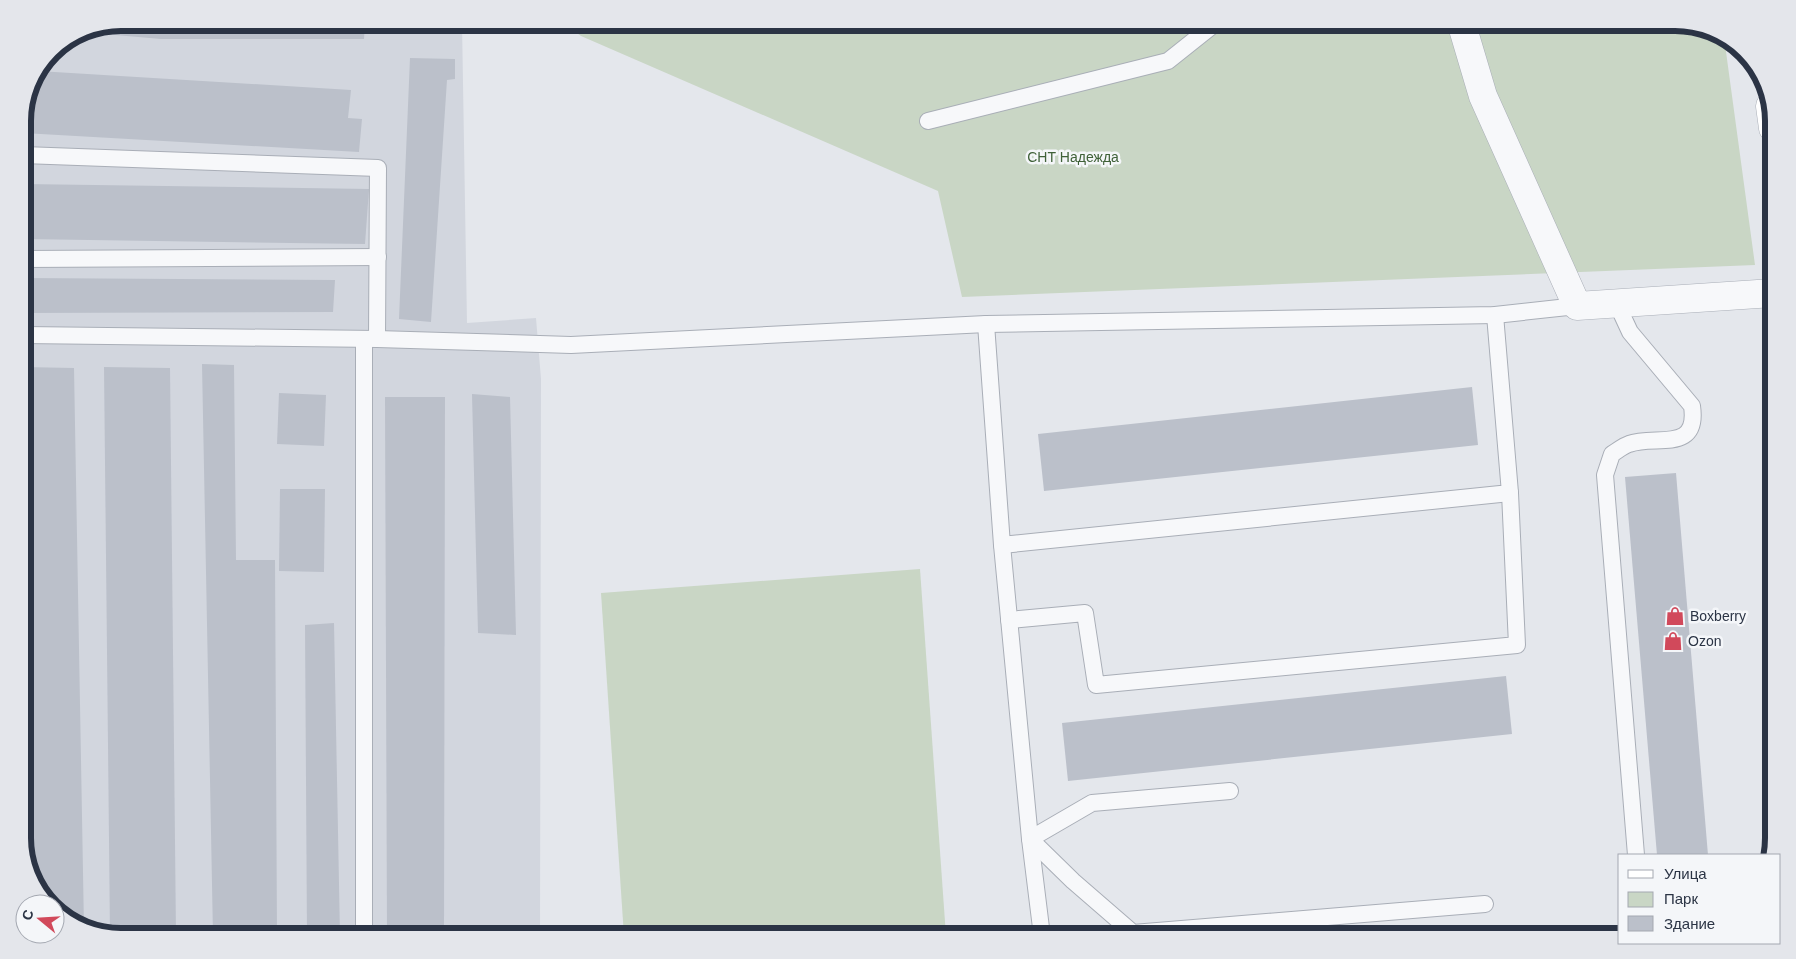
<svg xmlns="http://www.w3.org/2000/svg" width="1796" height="959" font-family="Helvetica,sans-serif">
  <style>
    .built { fill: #d2d6de }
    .green { fill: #c9d6c5 }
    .building { fill: #bbc0ca }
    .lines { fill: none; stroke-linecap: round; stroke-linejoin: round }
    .lane-casing { stroke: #a9aeb7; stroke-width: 18 }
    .street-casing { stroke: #a9aeb7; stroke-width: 29 }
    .secondary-casing { stroke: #a9aeb7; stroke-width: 29 }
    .lane { stroke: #f7f8fa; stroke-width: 16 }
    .street { stroke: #f7f8fa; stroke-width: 28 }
    .secondary { stroke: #fff; stroke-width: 28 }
    .labels { text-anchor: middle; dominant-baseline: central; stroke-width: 5; stroke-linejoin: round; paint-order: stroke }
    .park-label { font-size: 14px; fill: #3f6138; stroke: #f4f6f9 }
    .poi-label { font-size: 14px; fill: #2b3445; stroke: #f4f6f9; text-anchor: start }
    .rim { fill: none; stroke: #2b3445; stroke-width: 6 }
  </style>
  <rect width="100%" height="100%" fill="#e4e7ec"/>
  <path class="built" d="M121,23H462L467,323L536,318L541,379L540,936H121L77,926L55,907V904H52L39,893L23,845V115L30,83L52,51L84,30Z"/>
  <g class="green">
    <path d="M563,23H1675L1719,33L1724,37L1755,265L962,297L938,191L581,36Z"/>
    <path d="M920,569L946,936H624L601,593Z"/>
  </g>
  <g class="building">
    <path d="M121,22H365L364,39H161L81,32Z"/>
    <path d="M410,58L455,59V79L447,80L431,322L399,319Z"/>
    <path d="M38,71L351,90L348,118L362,119L359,152L23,133V115L30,83Z"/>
    <path d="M23,184L369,189L365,244L23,239Z"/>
    <path d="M23,278L335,280L333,312L23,313Z"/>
    <path d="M202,364L234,365L236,560H275L277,936H213Z"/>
    <path d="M23,367L74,368L84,928L77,926L55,907V904H52L39,893L23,845Z"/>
    <path d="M104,367L170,368L176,936H121L110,934Z"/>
    <path d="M1472,387L1478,445L1044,491L1038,434Z"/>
    <path d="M279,393L326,395L324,446L277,444Z"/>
    <path d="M472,394L510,397L516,635L478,633Z"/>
    <path d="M385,397H445L444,936H387Z"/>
    <path d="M1676,473L1708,855H1657L1625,477Z"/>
    <path d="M280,489H325L324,572L279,571Z"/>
    <path d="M334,623L340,936H307L305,625Z"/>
    <path d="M1506,676L1512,734L1068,781L1062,723Z"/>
    <path d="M1530,927L1531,936H1458V935Z"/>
  </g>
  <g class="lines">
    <g class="lane-casing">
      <g id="lane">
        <path d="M928,121L1168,61L1217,22"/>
        <path d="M23,155L378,168L377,339"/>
        <path d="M23,259L378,257"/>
        <path d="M1617,304L1630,332L1692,406C1699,454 1655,434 1629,444C1623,446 1617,451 1612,454L1605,475L1636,855"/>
        <path d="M986,324L1002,545L1510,493L1495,315"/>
        <path d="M23,335L377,339L571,345L986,324L1495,315L1577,306"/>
        <path d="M364,340V936"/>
        <path d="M1002,545L1030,839L1042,936"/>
        <path d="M1009,620L1085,613L1096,685L1517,645L1510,493"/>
        <path d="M1230,791L1092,803L1030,839L1073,881L1133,933L1485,904"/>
      </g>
    </g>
    <g class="street-casing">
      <path id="street" d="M1461,22L1483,96L1577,306L1773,293"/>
    </g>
    <g class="secondary-casing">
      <path id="secondary" d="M1770,106L1773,128"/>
    </g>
    <use href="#lane" class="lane"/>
    <use href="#street" class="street"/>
    <use href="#secondary" class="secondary"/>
  </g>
  <defs>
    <g id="shop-bare" transform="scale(1.5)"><path d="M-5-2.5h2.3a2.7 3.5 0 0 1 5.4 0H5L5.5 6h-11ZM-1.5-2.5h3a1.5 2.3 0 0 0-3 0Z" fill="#d1495b" stroke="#f4f6f9" stroke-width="2.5" paint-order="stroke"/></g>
  </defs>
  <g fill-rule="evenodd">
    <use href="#shop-bare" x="1675" y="616"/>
    <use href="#shop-bare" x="1673" y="641"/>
  </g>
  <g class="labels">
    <g class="park-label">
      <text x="1073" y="157">СНТ Надежда</text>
    </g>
    <g class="poi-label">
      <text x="1690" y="616">Boxberry</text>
      <text x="1688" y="641">Ozon</text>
    </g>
  </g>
  <path d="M0 0H1796V959H0ZM121 31H1675A90 90 0 0 1 1765 121V838A90 90 0 0 1 1675 928H121A90 90 0 0 1 31 838V121A90 90 0 0 1 121 31Z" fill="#e4e6eb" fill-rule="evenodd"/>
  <path class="rim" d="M121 31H1675A90 90 0 0 1 1765 121V838A90 90 0 0 1 1675 928H121A90 90 0 0 1 31 838V121A90 90 0 0 1 121 31Z"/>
  <rect x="1618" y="854" width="162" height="90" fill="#f4f6f9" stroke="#a4a8b1"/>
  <rect x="1628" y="870" width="25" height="8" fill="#ffffff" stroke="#a4a8b1"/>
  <text x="1664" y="879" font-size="15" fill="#2b3445">Улица</text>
  <rect x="1628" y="892" width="25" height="15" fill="#c9d6c5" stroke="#a4a8b1"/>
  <text x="1664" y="904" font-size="15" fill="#2b3445">Парк</text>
  <rect x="1628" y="916" width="25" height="15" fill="#bbc0ca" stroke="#a4a8b1"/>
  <text x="1664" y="929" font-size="15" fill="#2b3445">Здание</text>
  <g transform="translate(40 919) rotate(288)"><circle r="24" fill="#f4f6f9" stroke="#a4a8b1"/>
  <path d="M0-4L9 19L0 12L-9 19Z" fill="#d1495b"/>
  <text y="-8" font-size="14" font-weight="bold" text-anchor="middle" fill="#2b3445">С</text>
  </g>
</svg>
